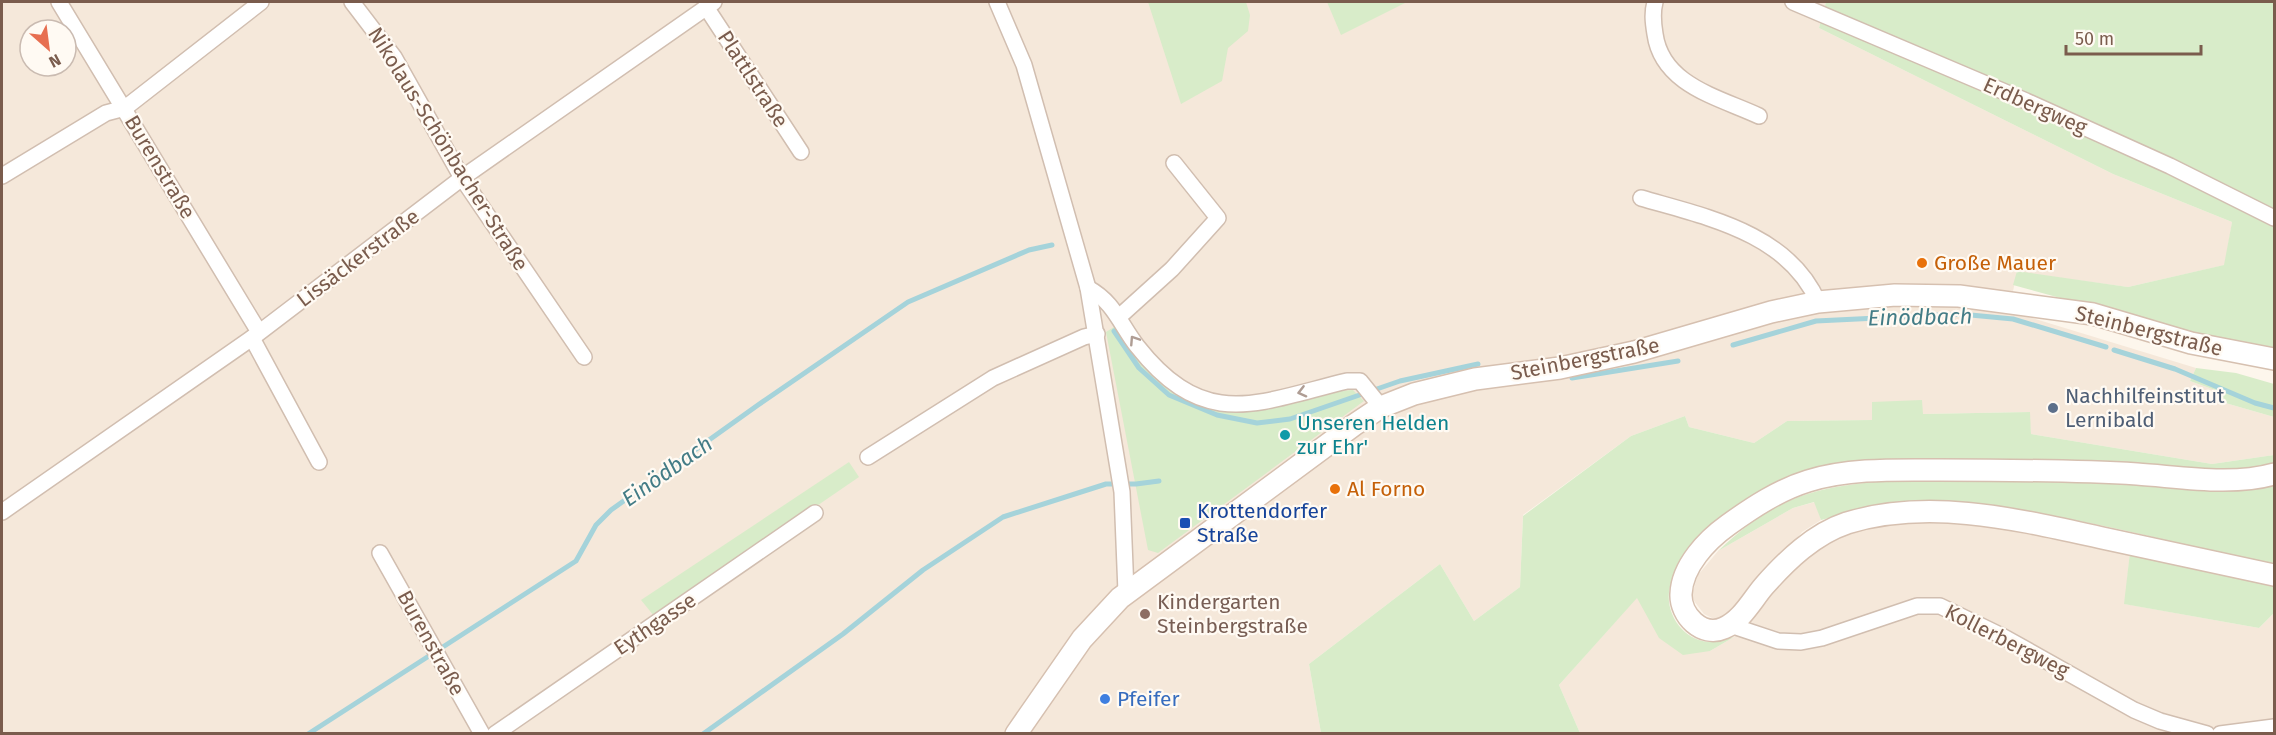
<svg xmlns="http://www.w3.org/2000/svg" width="2276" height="735" font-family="'Fira Sans',sans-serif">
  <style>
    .residential { fill: #f5e8da; fill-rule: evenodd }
    .green { fill: #d8ecc9 }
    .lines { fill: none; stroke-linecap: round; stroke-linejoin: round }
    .stream { stroke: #a5d3da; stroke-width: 5 }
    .street-casing { stroke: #d1beb0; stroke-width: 18 }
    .secondary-casing { stroke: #d6c0b0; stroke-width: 24 }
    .street { stroke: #fff; stroke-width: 15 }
    .secondary { stroke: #fff; stroke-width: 21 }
    .oneway { stroke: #af9d94 }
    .food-dot { fill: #e8710a; stroke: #fffaf3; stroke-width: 2 }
    .service-dot { fill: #5c6f8a; stroke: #fffaf3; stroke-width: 2 }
    .culture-dot { fill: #0f9aa8; stroke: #fffaf3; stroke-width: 2 }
    .transit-dot { fill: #1a4fb4; stroke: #fffaf3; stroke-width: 2 }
    .education-dot { fill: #8d6e63; stroke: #fffaf3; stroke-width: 2 }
    .shop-dot { fill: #3f7fe0; stroke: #fffaf3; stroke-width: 2 }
    .labels { text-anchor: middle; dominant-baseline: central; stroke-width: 4.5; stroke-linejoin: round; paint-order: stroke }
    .street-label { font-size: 21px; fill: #7a5c4d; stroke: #fffaf3 }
    .food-label { font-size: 21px; fill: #c56008; stroke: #fffaf3; text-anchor: start }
    .service-label { font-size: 21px; fill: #4e5e75; stroke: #fffaf3; text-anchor: start }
    .culture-label { font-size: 21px; fill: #0d838f; stroke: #fffaf3; text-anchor: start }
    .transit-label { font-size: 21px; fill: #164399; stroke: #fffaf3; text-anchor: start }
    .education-label { font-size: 21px; fill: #785e54; stroke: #fffaf3; text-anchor: start }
    .shop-label { font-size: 21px; fill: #366cbe; stroke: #fffaf3; text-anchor: start }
    .water-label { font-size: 22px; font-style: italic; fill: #437c86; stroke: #fffaf3 }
  </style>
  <rect width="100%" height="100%" fill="#fdf6ec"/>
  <g class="residential">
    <path d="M2,2H1826L1819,28L2113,174L2232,222L2225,265L2128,287L2017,272L2009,311L2196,368L2190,381L2215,390L2222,402L2274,417V455L2212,464L2031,434L2029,412L1922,414V401L1872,420L1787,421L1754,443L1689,427L1685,416L1631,436L1523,515L1520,587L1474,621L1440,564L1309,664L1321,733H2ZM30,30H66V66H30Z"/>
    <path d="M1815,502L1821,520L1802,532L1734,613L1718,621L1704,614L1691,597L1698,575L1718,551L1793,508Z"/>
    <path d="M1893,521L2025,528L2130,552L2125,604L2259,628L2274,613V733H1580L1559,685L1637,597L1710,651L1734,637L1797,564L1838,538Z"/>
  </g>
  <g class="green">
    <path d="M1148,2H1246L1250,15L1248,31L1228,48L1222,81L1181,104Z"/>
    <path d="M1327,2H1407L1341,35Z"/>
    <path d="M1826,2H2274V351L2192,334L2013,285L2017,271L2128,287L2224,265L2232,222L2113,174L1819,28Z"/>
    <path d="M1117,325L1138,357L1166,387L1186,398L1213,408L1246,412L1322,392L1353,390L1364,401L1158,553L1148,550L1106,332Z"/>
    <path d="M2196,368L2236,373L2274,384V417L2222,402L2215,390L2190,381Z"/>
    <path d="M1922,400L1923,414L2030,412L2031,434L2212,464L2274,455V464L2246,470L1793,478C1760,493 1724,509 1700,537C1688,552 1672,572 1669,592C1666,617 1686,642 1711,642C1718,642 1727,639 1734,637L1710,651L1683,655L1659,638L1637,598L1559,685L1580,733H1321L1309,664L1440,564L1474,621L1520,587L1523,516L1631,436L1685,416L1689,427L1754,443L1787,421L1872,420V402Z"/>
    <path d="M849,462L859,477L665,610L654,616L641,600Z"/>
    <path d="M1918,478L2083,481L2201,488L2274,485V565C2127,534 1971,479 1821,520L1814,502L1793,508L1718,551C1786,486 1829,486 1918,478Z"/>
    <path d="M2130,552L2274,584V613L2259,628L2124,604Z"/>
  </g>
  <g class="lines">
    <g class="stream">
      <path d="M1114,331L1139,368L1169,395L1217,415L1257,423L1290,419L1400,381L1478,364"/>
      <path d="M1733,345L1816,321L1960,314L2013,319L2106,347"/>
      <path d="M2114,350L2175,369L2255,403L2274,408"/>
      <path d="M1572,378L1678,361"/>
      <path d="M308,734L576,561L596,525L611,510L758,405L908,302L1029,250L1052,245"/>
      <path d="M703,734L843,634L923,570L1003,517L1106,484H1136L1159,481"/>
    </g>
    <g class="street-casing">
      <g id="street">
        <path d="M59,2L259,332"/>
        <path d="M352,2L394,57L462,178L584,357"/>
        <path d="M997,2L1024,65L1088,288L1122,492L1126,592"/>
        <path d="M1655,2C1652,13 1653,22 1655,34C1662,85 1718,97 1759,116"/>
        <path d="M1793,2L2026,101L2170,166L2274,218"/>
        <path d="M706,7L801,152"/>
        <path d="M2,176L106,113L125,108L261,2"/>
        <path d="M1641,198C1706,217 1788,233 1818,302"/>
        <path d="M1088,288C1114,302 1120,324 1137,346C1205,432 1256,403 1347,381H1360L1381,407"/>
        <path d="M1120,316L1172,269L1218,218L1174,163"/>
        <path d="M252,338L319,462"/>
        <path d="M868,457L993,378L1084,337L1097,334"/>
        <path d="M2,512L252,338L462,178L714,2"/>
        <path d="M380,553L482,734"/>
        <path d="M1730,625L1778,641L1801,642L1822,638L1917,606H1940L2002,636L2134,710L2160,721L2207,734"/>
        <path d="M495,734L815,513"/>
        <path d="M2220,734L2274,727"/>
      </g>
    </g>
    <g class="secondary-casing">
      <g id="secondary">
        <path d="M2274,474C2232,486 2181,477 2137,474C2071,470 2005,470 1939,470C1897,470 1850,468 1808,481C1779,490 1753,507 1728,525C1707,540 1682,566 1681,594C1680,615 1702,638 1724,628C1742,620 1752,600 1764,586C1787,560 1814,534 1847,523C1932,497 2024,521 2107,539C2163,551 2219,563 2274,575"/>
        <path d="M1016,734L1082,639L1120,598L1354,425L1381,407L1414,394L1475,379L1560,368L1634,352L1771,312L1818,302L1895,295L1959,296L2093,314L2191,343L2274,359"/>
      </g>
    </g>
    <use href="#street" class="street"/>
    <use href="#secondary" class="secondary"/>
  </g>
  <defs><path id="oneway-chevron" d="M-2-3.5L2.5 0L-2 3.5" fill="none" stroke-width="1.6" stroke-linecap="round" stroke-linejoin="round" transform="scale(1.5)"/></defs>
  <g class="oneway">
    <use href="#oneway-chevron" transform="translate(1134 340) rotate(-123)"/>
    <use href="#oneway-chevron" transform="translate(1302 392) rotate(166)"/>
  </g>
  <g class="food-dot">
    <circle cx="1922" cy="263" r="6"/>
    <circle cx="1335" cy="489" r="6"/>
  </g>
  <circle class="service-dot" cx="2053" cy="408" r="6"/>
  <circle class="culture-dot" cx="1285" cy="435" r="6"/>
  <rect class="transit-dot" x="1179" y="517" width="12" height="12" rx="3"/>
  <circle class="education-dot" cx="1145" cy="614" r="6"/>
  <circle class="shop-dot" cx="1105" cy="699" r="6"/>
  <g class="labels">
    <g class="street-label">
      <text transform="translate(753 79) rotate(57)">Plattlstraße</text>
      <text transform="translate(2035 106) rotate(24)">Erdbergweg</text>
      <text transform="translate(448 149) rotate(58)">Nikolaus-Schönbacher-Straße</text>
      <text transform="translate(160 167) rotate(59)">Burenstraße</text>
      <text transform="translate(358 258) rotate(-37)">Lissäckerstraße</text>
      <text transform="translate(2149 331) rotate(14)">Steinbergstraße</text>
      <text transform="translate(1585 359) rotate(-11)">Steinbergstraße</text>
      <text transform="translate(655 624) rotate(-34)">Eythgasse</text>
      <text transform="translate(2007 641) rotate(27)">Kollerbergweg</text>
      <text transform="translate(431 643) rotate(61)">Burenstraße</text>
    </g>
    <g class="food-label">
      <text x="1934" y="263">Große Mauer</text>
      <text x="1347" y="489">Al Forno</text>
    </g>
    <g class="service-label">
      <text x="2065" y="396">Nachhilfeinstitut<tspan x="2065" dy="24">Lernibald</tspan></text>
    </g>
    <g class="culture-label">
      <text x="1297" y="423">Unseren Helden<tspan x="1297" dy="24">zur Ehr'</tspan></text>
    </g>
    <g class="transit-label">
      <text x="1197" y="511">Krottendorfer<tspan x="1197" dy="24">Straße</tspan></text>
    </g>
    <g class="education-label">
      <text x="1157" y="602">Kindergarten<tspan x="1157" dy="24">Steinbergstraße</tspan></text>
    </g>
    <g class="shop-label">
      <text x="1117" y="699">Pfeifer</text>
    </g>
    <g class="water-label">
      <text transform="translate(1920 317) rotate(-1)">Einödbach</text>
      <text transform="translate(667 471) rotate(-35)">Einödbach</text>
    </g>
  </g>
  <rect width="2276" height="735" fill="none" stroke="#7a5c4d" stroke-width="6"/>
  <g transform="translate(48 48) rotate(152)"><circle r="28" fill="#fffaf3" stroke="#cabbb1" stroke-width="1.5"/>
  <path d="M0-4.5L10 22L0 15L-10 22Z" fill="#e76f51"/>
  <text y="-9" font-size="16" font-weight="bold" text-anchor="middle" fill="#7a5c4d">N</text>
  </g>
  <path d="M2066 45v9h135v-9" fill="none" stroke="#7a5c4d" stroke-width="3"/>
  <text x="2075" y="45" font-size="18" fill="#7a5c4d" stroke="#fffaf3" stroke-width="4.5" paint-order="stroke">50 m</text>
</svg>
